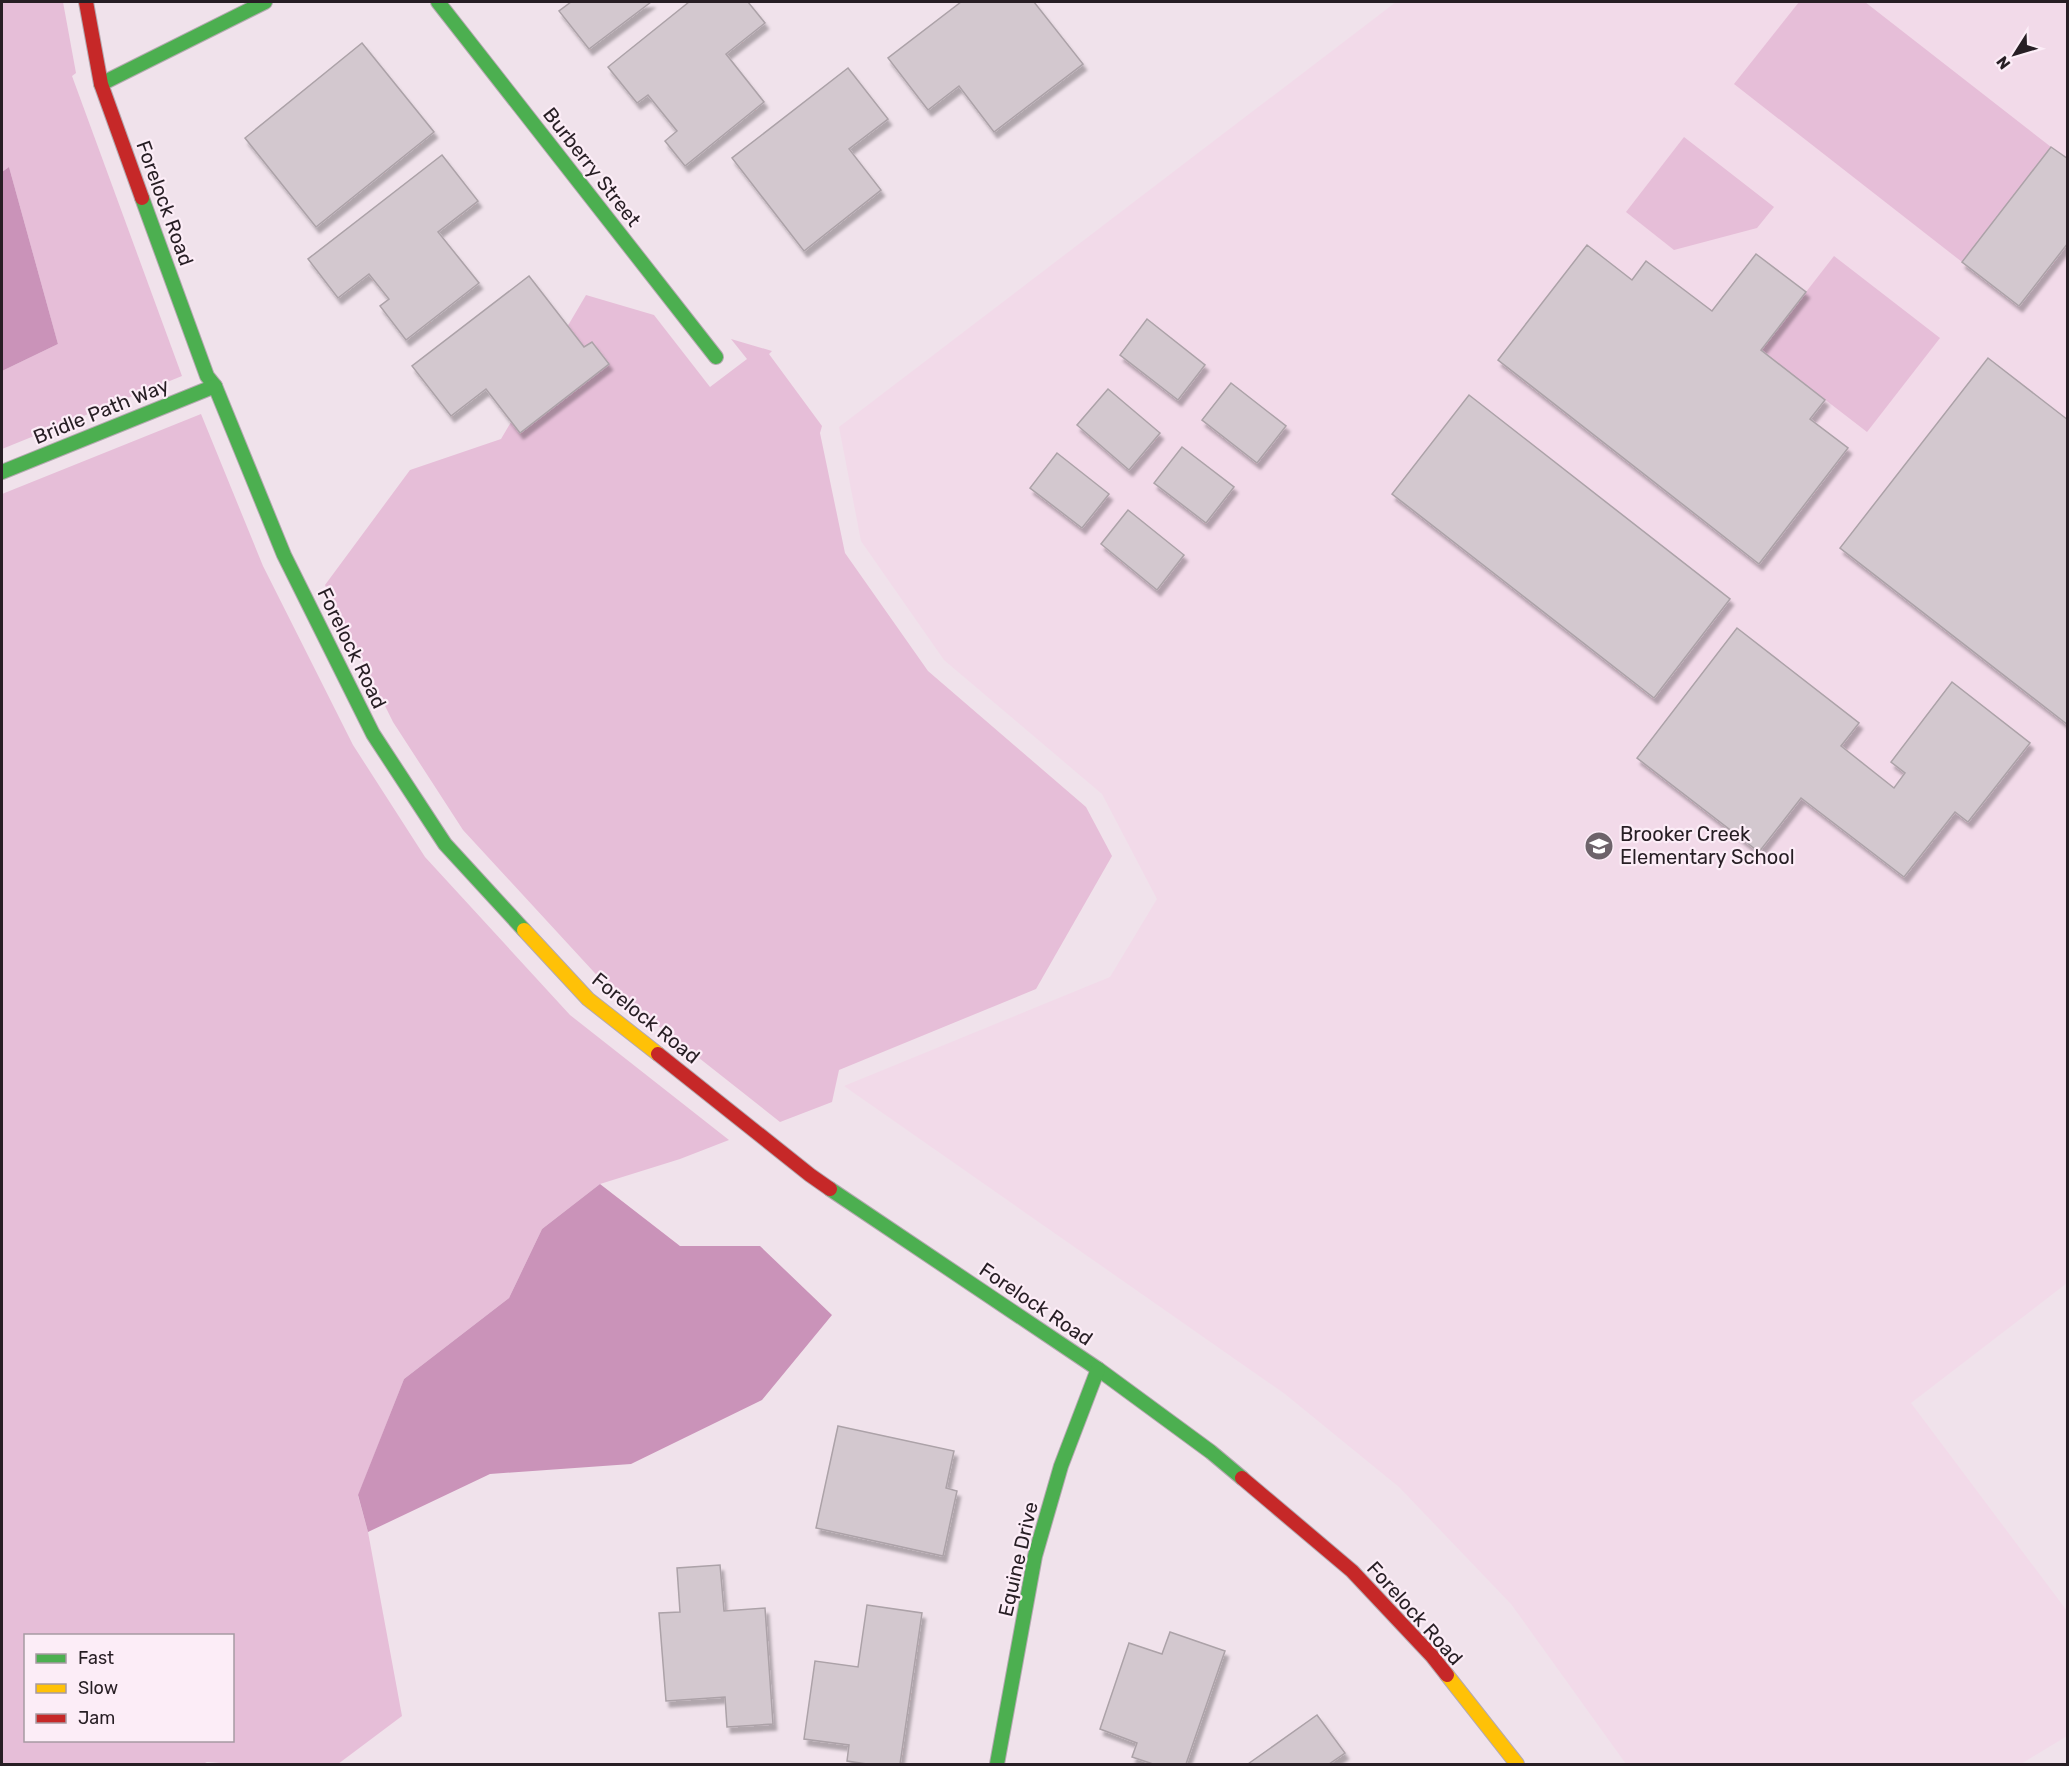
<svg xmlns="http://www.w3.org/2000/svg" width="2069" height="1766" font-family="Rubik,sans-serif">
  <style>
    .built { fill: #f2dae9 }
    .green { fill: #e6bed8; fill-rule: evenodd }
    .water { fill: #ca93b9 }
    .building { fill: #d3c8cf; stroke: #aca2a8; stroke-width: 1.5; filter: url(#shadow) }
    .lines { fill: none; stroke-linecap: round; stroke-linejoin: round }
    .fast-casing { stroke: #b4a9b0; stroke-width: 16 }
    .slow-casing { stroke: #b4a9b0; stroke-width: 16 }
    .jam-casing { stroke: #b4a9b0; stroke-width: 16 }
    .fast { stroke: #4caf50; stroke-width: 14 }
    .slow { stroke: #ffc107; stroke-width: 14 }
    .jam { stroke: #c62828; stroke-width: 14 }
    .labels { text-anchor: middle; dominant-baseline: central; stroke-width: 4.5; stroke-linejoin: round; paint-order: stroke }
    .street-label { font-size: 20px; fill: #271e24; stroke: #fcedf7 }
    .poi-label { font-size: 20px; fill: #271e24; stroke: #fcedf7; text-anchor: start }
  </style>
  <defs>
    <filter id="shadow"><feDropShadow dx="3.5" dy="6" stdDeviation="1.5" flood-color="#0004"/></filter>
  </defs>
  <rect width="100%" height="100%" fill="#f0e2eb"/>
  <path class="built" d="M1396,2H2067V1283L1911,1403L2067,1611V1736L2021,1764H1626L1511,1604L1399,1487L1285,1394L844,1086L1110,977L1157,899L1102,794L944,660L861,541L839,427Z"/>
  <g class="green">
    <path d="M2,2H63L76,73L72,76L182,376L2,449V371L58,344L9,167L2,172Z"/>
    <path d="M1799,2H1865L2051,147L1962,262L1734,84Z"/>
    <path d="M1684,137L1774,207L1757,228L1674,250L1626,212Z"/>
    <path d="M1834,256L1940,338L1867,432L1761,350Z"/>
    <path d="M586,295L654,315L710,387L747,359L731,339L772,351L769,354L822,426L820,433L845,553L928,671L1086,807L1112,856L1036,989L839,1070L832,1102L780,1122L604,983L463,830L393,722L325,585L410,470L501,439Z"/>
    <path d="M201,414L263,566L353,745L425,857L570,1015L729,1140L680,1159L600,1184L542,1229L509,1298L404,1379L358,1496L368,1532L402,1716L338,1764H234L207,1762L203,1764H2V494ZM26,1636H232V1740H26Z"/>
  </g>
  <g class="water">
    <path d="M9,167L58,344L2,371V172Z"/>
    <path d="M600,1184L680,1246H760L832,1315L762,1400L631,1464L490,1474L368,1532L358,1495L404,1379L509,1298L542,1229Z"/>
  </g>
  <g class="building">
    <path d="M571,2H651L589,49L559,11Z"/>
    <path d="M689,2H748L765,23L726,54L764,102L685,166L665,141L677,131L648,95L637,103L608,67Z"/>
    <path d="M961,2H1034L1083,64L994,132L959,86L928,110L888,58Z"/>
    <path d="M362,43L434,132L316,227L245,138Z"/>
    <path d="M848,68L888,119L849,149L881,190L804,251L732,158Z"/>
    <path d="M2051,147L2068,159V243L2019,306L1962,262Z"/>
    <path d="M442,155L478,201L438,232L479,283L406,340L380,306L389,299L369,274L338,298L308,259Z"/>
    <path d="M1587,245L1632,280L1646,261L1712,311L1756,254L1806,292L1761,350L1825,400L1810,419L1848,448L1759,564L1498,360Z"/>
    <path d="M529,276L584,347L592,342L609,364L520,433L486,389L451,416L412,366Z"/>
    <path d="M1147,319L1205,365L1178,400L1120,355Z"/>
    <path d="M1988,358L2068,420V725L1840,548Z"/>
    <path d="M1231,383L1286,426L1257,463L1202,420Z"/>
    <path d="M1108,389L1160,433L1129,470L1077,425Z"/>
    <path d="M1469,395L1730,599L1654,698L1392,494Z"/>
    <path d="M1182,447L1234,487L1206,523L1154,483Z"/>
    <path d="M1057,453L1109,494L1082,528L1030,488Z"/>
    <path d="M1128,510L1184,555L1157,590L1101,544Z"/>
    <path d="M1737,628L1859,723L1841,746L1894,788L1905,773L1891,762L1952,682L2030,743L1968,822L1955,812L1904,877L1801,798L1759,852L1637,758Z"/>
    <path d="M838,1426L954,1451L946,1488L957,1491L943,1556L816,1528Z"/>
    <path d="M720,1565L724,1611L765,1608L773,1724L727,1727L725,1697L666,1701L659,1613L680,1612L677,1568Z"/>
    <path d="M867,1605L922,1613L900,1764H867L847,1761L849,1745L804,1739L815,1661L858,1667Z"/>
    <path d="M1170,1632L1225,1651L1186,1764H1153L1132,1757L1137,1743L1100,1729L1129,1643L1162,1654Z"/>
    <path d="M1317,1715L1345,1753L1329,1764H1248Z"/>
  </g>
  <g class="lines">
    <g class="fast-casing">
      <g id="fast">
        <path d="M438,2L716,357"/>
        <path d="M101,84L265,2"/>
        <path d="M142,198L207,376L215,386L284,555L373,734L445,844L524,930"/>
        <path d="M2,472L215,386"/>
        <path d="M830,1189L1098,1369L1211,1452L1242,1478"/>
        <path d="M997,1764L1035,1556L1061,1466L1098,1369"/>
      </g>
    </g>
    <g class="slow-casing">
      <g id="slow">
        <path d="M524,930L588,999L658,1054"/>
        <path d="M1447,1675L1517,1764"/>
      </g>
    </g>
    <g class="jam-casing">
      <g id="jam">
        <path d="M86,2L101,84L142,198"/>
        <path d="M658,1054L810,1175L830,1189"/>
        <path d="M1242,1478L1352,1571L1432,1656L1447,1675"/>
      </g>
    </g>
    <use href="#fast" class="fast"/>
    <use href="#slow" class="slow"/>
    <use href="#jam" class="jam"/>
  </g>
  <defs>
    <g id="school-disc" transform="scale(1.5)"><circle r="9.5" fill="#6d636a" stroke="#fcedf7"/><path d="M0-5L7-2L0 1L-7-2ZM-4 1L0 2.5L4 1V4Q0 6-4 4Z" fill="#fff"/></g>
  </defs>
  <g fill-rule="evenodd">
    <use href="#school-disc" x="1599" y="846"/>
  </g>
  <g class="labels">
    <g class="street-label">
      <text transform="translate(592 167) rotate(52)">Burberry Street</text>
      <text transform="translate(165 203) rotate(70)">Forelock Road</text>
      <text transform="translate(101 411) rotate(-22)">Bridle Path Way</text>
      <text transform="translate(352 648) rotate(64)">Forelock Road</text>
      <text transform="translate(646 1018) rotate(39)">Forelock Road</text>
      <text transform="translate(1036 1304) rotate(34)">Forelock Road</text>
      <text transform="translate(1018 1559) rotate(-77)">Equine Drive</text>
      <text transform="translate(1415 1613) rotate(48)">Forelock Road</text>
    </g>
    <g class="poi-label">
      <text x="1620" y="834">Brooker Creek<tspan x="1620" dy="23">Elementary School</tspan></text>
    </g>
  </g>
  <rect width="2069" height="1766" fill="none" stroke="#271e24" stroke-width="6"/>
  <rect x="24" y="1634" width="210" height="108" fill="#fcedf7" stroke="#a79aa3" stroke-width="1.5"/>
  <rect x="36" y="1654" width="30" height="9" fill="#4caf50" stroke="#a79aa3" stroke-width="1.5"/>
  <text x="78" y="1664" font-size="18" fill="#271e24">Fast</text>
  <rect x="36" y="1684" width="30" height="9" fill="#ffc107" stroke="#a79aa3" stroke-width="1.5"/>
  <text x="78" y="1694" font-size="18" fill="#271e24">Slow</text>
  <rect x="36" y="1714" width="30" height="9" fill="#c62828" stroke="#a79aa3" stroke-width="1.5"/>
  <text x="78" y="1724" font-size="18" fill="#271e24">Jam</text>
  <g transform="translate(2015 54) rotate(233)" stroke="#fcedf7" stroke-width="4.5" paint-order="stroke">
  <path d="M0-4.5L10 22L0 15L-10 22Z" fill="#271e24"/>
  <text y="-9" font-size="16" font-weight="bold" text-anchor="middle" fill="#271e24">N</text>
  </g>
</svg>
